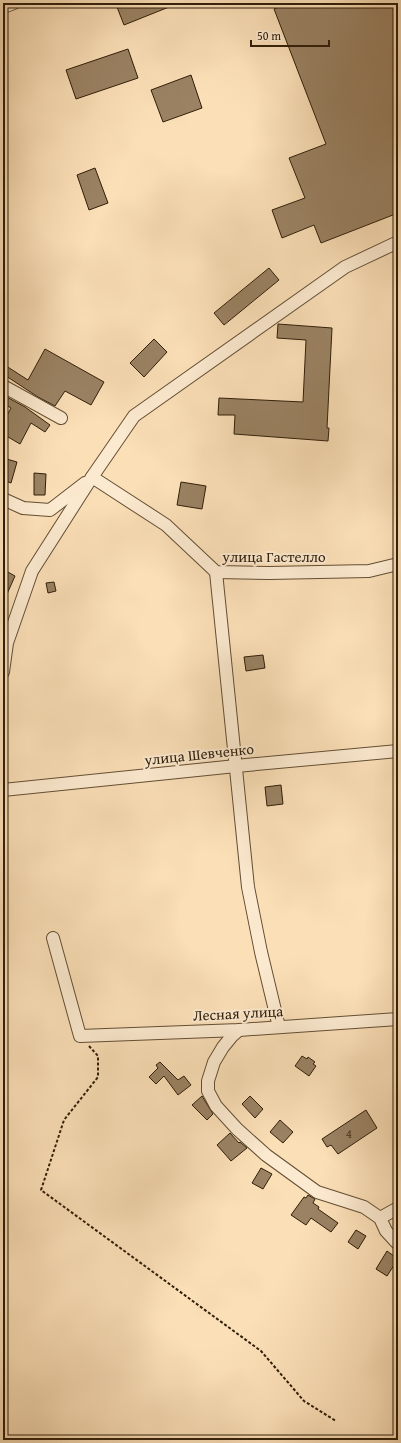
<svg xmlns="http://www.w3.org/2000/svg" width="401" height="1443" font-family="'Gentium Book Plus',serif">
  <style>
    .building { fill: #9a8263; stroke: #301e09 }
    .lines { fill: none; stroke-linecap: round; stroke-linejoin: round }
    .minor-casing { stroke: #634e34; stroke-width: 14 }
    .path { stroke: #301e09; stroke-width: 2; stroke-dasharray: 3 2; stroke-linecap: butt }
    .minor { stroke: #fcead0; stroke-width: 12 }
    .labels { text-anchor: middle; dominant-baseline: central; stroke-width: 4; stroke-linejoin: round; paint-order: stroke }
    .number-label { font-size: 13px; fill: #4a3720 }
    .street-label { font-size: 15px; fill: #301e09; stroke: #fcead0 }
  </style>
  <rect width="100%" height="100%" fill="#fbdfb7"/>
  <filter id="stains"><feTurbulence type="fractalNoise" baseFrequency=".005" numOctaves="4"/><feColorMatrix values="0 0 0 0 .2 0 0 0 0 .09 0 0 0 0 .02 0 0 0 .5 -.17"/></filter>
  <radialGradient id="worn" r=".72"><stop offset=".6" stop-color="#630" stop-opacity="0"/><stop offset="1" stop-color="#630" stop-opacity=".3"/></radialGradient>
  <g class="building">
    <path d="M128,3H179L124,25L117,7Z"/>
    <path d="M289,3H398V213L321,243L314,225L282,238L272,210L305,198L289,158L326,144L274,9Z"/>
    <path d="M128,49L138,78L76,99L66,70Z"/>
    <path d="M191,75L202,108L163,122L151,90Z"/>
    <path d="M95,168L108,203L89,210L77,175Z"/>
    <path d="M269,268L279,280L224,325L214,313Z"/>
    <path d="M278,324L332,328L327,428H329L328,441L234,434L235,415H218L219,398L303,402L306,340L277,338Z"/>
    <path d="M154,339L167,352L144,377L130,363Z"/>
    <path d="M45,349L104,382L91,405L65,391L55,406L38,397L3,374V364L28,380Z"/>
    <path d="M3,395L25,407L50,425L45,432L31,423L20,444L3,434V423L11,408L3,403Z"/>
    <path d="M3,458L17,462L11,483L3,480Z"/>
    <path d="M34,473L46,474L45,495H34Z"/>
    <path d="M181,482L206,486L202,509L177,505Z"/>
    <path d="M6,571L15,576L3,603V577Z"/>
    <path d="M54,582L56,591L48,593L46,583Z"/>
    <path d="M263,655L265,668L246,671L244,657Z"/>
    <path d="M281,785L283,804L267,806L265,787Z"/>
    <path d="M302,1056L307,1059L308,1057L315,1062L313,1064L316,1066L309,1076L295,1066Z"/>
    <path d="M160,1062L178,1080L184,1076L191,1085L178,1095L164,1076L156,1084L149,1077L158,1068L156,1065Z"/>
    <path d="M202,1096L213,1114L207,1120L192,1105Z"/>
    <path d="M250,1096L263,1109L255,1118L242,1104Z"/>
    <path d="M366,1110L377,1128L338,1154L331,1145L327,1147L322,1139Z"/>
    <path d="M280,1120L293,1132L283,1143L270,1132Z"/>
    <path d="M230,1133L239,1143L240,1142L247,1148L231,1161L217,1145Z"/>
    <path d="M261,1168L272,1174L263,1189L252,1183Z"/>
    <path d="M308,1195L315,1199L313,1203L319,1207L318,1209L338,1223L331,1232L311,1218L306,1225L291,1215L304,1197L306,1198Z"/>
    <path d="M356,1230L366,1236L358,1249L348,1242Z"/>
    <path d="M387,1251L398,1259L387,1276L376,1269Z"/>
  </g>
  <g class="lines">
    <g class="minor-casing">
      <g id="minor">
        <path d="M3,7L14,3"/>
        <path d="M3,386L61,418"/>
        <path d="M92,477L166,525L216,572L269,573L369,571L398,564"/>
        <path d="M3,499L23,508L50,510L85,483"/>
        <path d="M216,572L248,887L261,952L279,1027"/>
        <path d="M3,672L7,643L32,571L92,477L134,416L345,267L398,242"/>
        <path d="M3,790L236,766L398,751"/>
        <path d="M53,938L80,1036L239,1030L398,1019"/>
        <path d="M239,1030L232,1036L223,1047L214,1062L208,1081V1091L216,1106L237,1129L266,1155L317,1192L364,1207L380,1218L386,1231L398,1244"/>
        <path d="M380,1218L398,1208"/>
      </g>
    </g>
    <path class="path" d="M89,1046L98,1056V1077L64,1120L41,1190L261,1351L304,1401L336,1421"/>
    <use href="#minor" class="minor"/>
  </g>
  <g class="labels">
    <g class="number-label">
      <text x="349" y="1133">4</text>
    </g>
    <g class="street-label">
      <text x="274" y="556">улица Гастелло</text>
      <text transform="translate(199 754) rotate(-6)">улица Шевченко</text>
      <text transform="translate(238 1013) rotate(-3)">Лесная улица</text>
    </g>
  </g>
  <rect width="401" height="1443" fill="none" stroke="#fbdfb7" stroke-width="16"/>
  <rect x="4" y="4" width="393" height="1435" fill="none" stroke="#301e09" stroke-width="2"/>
  <rect x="8" y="8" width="385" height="1427" fill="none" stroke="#301e09"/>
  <path d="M251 40v6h78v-6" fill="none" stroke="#301e09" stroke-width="2"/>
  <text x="257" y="40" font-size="12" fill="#301e09" stroke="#fcead0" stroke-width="3" paint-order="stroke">50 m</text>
  <rect width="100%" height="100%" filter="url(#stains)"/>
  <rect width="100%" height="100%" fill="url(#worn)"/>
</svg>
